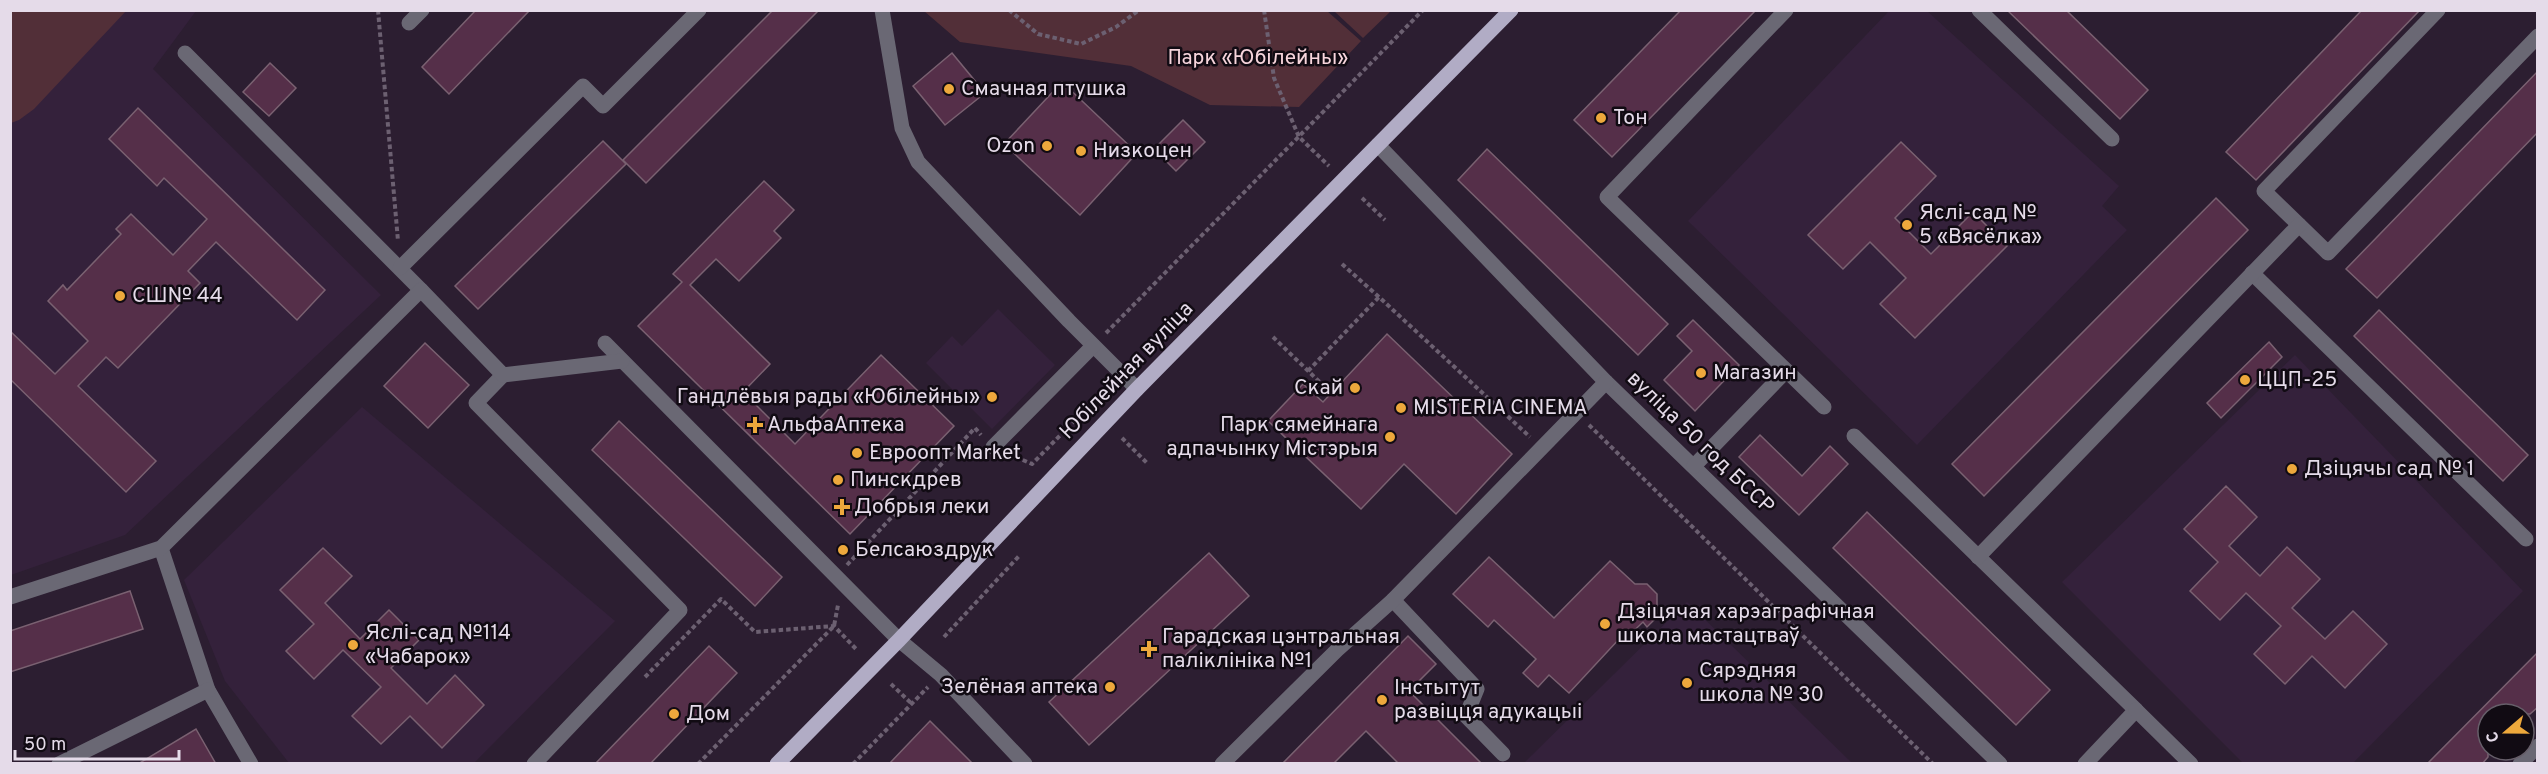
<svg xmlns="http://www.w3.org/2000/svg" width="2548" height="774" font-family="Overpass,sans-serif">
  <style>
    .built { fill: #34213b }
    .green { fill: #522f38 }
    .building { fill: #552f49; stroke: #7a6171; stroke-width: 1.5 }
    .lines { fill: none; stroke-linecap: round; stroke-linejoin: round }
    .path { stroke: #6c6071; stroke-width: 4; stroke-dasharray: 4.5 3; stroke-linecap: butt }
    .minor { stroke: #6a6874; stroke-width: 15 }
    .major { stroke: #b1acc5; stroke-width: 15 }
    .poi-dot { fill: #eda83c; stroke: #110b13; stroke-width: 2 }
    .labels { text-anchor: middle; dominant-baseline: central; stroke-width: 5; stroke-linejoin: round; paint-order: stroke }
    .park-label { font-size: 21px; fill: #f7d5dc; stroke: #110b13 }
    .poi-label { font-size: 21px; fill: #e5dbe9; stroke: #110b13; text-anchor: start }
    .street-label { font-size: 21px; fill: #e5dbe9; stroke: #110b13 }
  </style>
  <rect width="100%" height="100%" fill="#2c1e31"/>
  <g class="built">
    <path d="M1926,10L2119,186L2102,206L2127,230L1917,445L1688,221L1889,11Z"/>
    <path d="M10,11H196L153,69L381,295L125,535L11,575Z"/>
    <path d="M998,309L1055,365L992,429L926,363L952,336L962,346Z"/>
    <path d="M2295,355L2523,591L2353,763L2244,764L2062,582Z"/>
    <path d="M362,407L615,621L474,763H289L225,681L184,580Z"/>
    <path d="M1687,602L1852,763H1524Z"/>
  </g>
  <g class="green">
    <path d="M11,10H126V11L34,109L19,120L11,123Z"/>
    <path d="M924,11H1327L1361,41L1299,107L1210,105L1131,66L960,42Z"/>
    <path d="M1334,11H1391L1363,38Z"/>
  </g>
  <g class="building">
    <path d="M476,10H530L449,94L422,67Z"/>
    <path d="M773,10H819L646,183L623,160Z"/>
    <path d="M1681,10H1756L1612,157L1574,120Z"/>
    <path d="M2007,10H2066L2148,90L2120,119Z"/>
    <path d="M2362,10H2420L2256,180L2226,152Z"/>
    <path d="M952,53L985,93L945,125L913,86Z"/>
    <path d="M270,63L296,88L269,116L243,92Z"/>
    <path d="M2538,71V132L2377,298L2346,269Z"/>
    <path d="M1062,82L1137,153L1080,215L1004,144Z"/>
    <path d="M138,108L325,290L297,320L216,242L188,271L200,283L118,368L106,357L78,386L156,461L126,492L10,379V331L55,374L88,341L48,301L63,285L67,290L121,234L116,229L131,214L173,255L207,219L164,178L157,186L109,139Z"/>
    <path d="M1183,120L1205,142L1176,171L1154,149Z"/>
    <path d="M603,141L626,164L478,309L455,286Z"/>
    <path d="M1901,142L1936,176L1895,218L1931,254L1973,212L2007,246L1915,338L1880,304L1906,278L1870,242L1843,269L1808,235Z"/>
    <path d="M1487,149L1668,324L1638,355L1458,180Z"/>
    <path d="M764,181L794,210L774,231L781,238L739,281L716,259L690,285L770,364L743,392L795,444L881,355L954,426L850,534L638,326L682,282L673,274Z"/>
    <path d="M2216,198L2248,230L1984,496L1952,464Z"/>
    <path d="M2379,310L2528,455L2503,481L2354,336Z"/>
    <path d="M1693,320L1739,365L1695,411L1664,380L1692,351L1677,336Z"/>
    <path d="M1387,334L1512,454L1456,514L1404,464L1361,509L1268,421L1303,384L1323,402Z"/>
    <path d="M2269,342L2282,357L2221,418L2207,403Z"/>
    <path d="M425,343L469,385L428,428L384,386Z"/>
    <path d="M619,421L782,577L755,606L592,450Z"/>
    <path d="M1760,435L1802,476L1830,446L1848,464L1799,515L1739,457Z"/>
    <path d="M2226,486L2257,517L2229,546L2260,576L2287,547L2320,579L2292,608L2325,639L2353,611L2387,644L2345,688L2312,656L2285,684L2254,654L2281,626L2246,593L2220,620L2190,591L2218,562L2184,529Z"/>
    <path d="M1867,512L2050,690L2016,725L1833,548Z"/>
    <path d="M323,548L352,576L325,603L360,639L389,610L419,640L391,668L427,704L455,675L484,705L442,748L410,716L381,744L352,716L381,687L343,650L314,679L286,651L314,624L280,590Z"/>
    <path d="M1209,553L1249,596L1089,745L1049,702Z"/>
    <path d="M1489,557L1554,618L1610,561L1635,584H1647L1657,594V617L1647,627L1643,622L1623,641L1620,638L1569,693L1549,675L1538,687L1523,673L1536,659L1494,620L1488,627L1453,594Z"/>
    <path d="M130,591L143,629L10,672V631Z"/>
    <path d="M1408,636L1436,664L1409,691L1482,764H1399L1366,731L1333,764H1282Z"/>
    <path d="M709,646L737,673L650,764H595Z"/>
    <path d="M2538,652V707L2530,714H2488V757L2482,764H2427Z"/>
    <path d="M930,721L973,764H889Z"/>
    <path d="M196,729L216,764H138Z"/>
  </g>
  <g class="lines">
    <g class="path">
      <path d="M378,10L398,241"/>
      <path d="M1009,10L1038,34L1081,44L1116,27L1139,10"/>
      <path d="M1264,10L1274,78L1299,137L1329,166"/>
      <path d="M1362,198L1385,220"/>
      <path d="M1342,264L1379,297L1530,437"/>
      <path d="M1106,333L1423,10"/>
      <path d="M1273,337L1331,393"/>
      <path d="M1308,371L1379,297"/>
      <path d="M1589,425L1933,764"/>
      <path d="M1122,438L1148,464"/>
      <path d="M1009,454L1032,464L1089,406"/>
      <path d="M847,565L975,428L981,435"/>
      <path d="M944,637L1020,555"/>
      <path d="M645,677L721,599L755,632L834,626L856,649"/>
      <path d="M891,684L912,704"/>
      <path d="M698,764L834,626L838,605"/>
      <path d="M853,764L928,687"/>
    </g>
    <g class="minor">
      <path d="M882,10L902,128L918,162L1069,321L1137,389"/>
      <path d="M1786,10L1607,197L1824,407"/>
      <path d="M1979,10L2112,139"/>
      <path d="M2438,10L2264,191L2328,253L2538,36"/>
      <path d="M409,23L422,10"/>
      <path d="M185,53L421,290"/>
      <path d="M1378,145L1606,382L2000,764"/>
      <path d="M400,268L583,86L603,106L699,10"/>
      <path d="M2252,273L2526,539"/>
      <path d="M605,343L899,640L941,675L1025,764"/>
      <path d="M503,375L476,403L680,610L534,764"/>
      <path d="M1854,436L2136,710L2085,764"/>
      <path d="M993,447L1093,346"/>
      <path d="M1694,466L1786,371"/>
      <path d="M161,548L208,690L251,764"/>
      <path d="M1978,557L2299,225"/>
      <path d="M10,597L161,548L421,290L503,375L622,361"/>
      <path d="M1393,600L1477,689L1466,716L1503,754"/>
      <path d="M2136,710L2191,764"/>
      <path d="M59,764L208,690"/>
      <path d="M1222,764L1337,650L1393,600L1606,382"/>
      <path d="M2520,764L2538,746"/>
    </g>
    <path class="major" d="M777,764L899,640L1137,389L1511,10"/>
  </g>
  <g class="poi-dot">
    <circle cx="949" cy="89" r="6"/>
    <circle cx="1601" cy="118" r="6"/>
    <circle cx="1047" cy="146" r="6"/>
    <circle cx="1081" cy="151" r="6"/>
    <circle cx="1907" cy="225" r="6"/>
    <circle cx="120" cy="296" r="6"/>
    <circle cx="1701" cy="373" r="6"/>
    <circle cx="2245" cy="380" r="6"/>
    <circle cx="1355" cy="388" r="6"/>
    <circle cx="992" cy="397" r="6"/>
    <circle cx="1401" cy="408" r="6"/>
    <path d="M752 416h6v6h6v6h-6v6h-6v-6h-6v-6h6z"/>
    <circle cx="1390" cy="437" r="6"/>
    <circle cx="857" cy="453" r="6"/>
    <circle cx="2292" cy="469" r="6"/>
    <circle cx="838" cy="480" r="6"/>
    <path d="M839 498h6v6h6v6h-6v6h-6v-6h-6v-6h6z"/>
    <circle cx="843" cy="550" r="6"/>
    <circle cx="1605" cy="624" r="6"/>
    <circle cx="353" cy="645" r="6"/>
    <path d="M1146 640h6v6h6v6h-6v6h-6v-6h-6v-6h6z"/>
    <circle cx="1687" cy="683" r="6"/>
    <circle cx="1110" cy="687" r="6"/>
    <circle cx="1382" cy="700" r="6"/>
    <circle cx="674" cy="714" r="6"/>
  </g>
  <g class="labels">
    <g class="park-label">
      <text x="1258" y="58">Парк «Юбілейны»</text>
    </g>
    <g class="poi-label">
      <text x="961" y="89">Смачная птушка</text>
      <text x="1613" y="118">Тон</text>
      <text x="1035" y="146" text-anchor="end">Ozon</text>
      <text x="1093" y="151">Низкоцен</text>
      <text x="1919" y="213">Яслі-сад №<tspan x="1919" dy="24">5 «Вясёлка»</tspan></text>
      <text x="132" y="296">СШ№ 44</text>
      <text x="1713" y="373">Магазин</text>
      <text x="2257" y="380">ЦЦП-25</text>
      <text x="1343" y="388" text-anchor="end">Скай</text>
      <text x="980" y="397" text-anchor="end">Гандлёвыя рады «Юбілейны»</text>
      <text x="1413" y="408">MISTERIA CINEMA</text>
      <text x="767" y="425">АльфаАптека</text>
      <text x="1378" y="425" text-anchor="end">Парк сямейнага<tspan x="1378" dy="24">адпачынку Містэрыя</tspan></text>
      <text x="869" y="453">Евроопт Market</text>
      <text x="2304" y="469">Дзіцячы сад № 1</text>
      <text x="850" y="480">Пинскдрев</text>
      <text x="854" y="507">Добрыя леки</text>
      <text x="855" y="550">Белсаюздрук</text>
      <text x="1617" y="612">Дзіцячая харэаграфічная<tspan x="1617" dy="24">школа мастацтваў</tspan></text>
      <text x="365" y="633">Яслі-сад №114<tspan x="365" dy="24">«Чабарок»</tspan></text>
      <text x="1162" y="637">Гарадская цэнтральная<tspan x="1162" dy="24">паліклініка №1</tspan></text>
      <text x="1699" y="671">Сярэдняя<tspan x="1699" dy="24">школа № 30</tspan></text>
      <text x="1098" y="687" text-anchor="end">Зелёная аптека</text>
      <text x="1394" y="688">Інстытут<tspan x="1394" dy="24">развіцця адукацыі</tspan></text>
      <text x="686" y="714">Дом</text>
    </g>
    <g class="street-label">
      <text transform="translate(1127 371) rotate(-46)">Юбілейная вуліца</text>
      <text transform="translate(1700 443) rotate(44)">вуліца 50 год БССР</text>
    </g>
  </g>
  <rect width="2548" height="774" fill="none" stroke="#e5dbe9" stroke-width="24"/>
  <g transform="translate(2506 732) rotate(250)"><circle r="28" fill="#110b13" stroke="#665e69" stroke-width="1.5"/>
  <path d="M0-4.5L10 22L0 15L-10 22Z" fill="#eda83c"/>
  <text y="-9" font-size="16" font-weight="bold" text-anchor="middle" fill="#e5dbe9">С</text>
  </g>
  <path d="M15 750v9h164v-9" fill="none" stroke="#e5dbe9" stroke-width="3"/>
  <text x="24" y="750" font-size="18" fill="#e5dbe9" stroke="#110b13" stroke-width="4.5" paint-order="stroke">50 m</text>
</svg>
